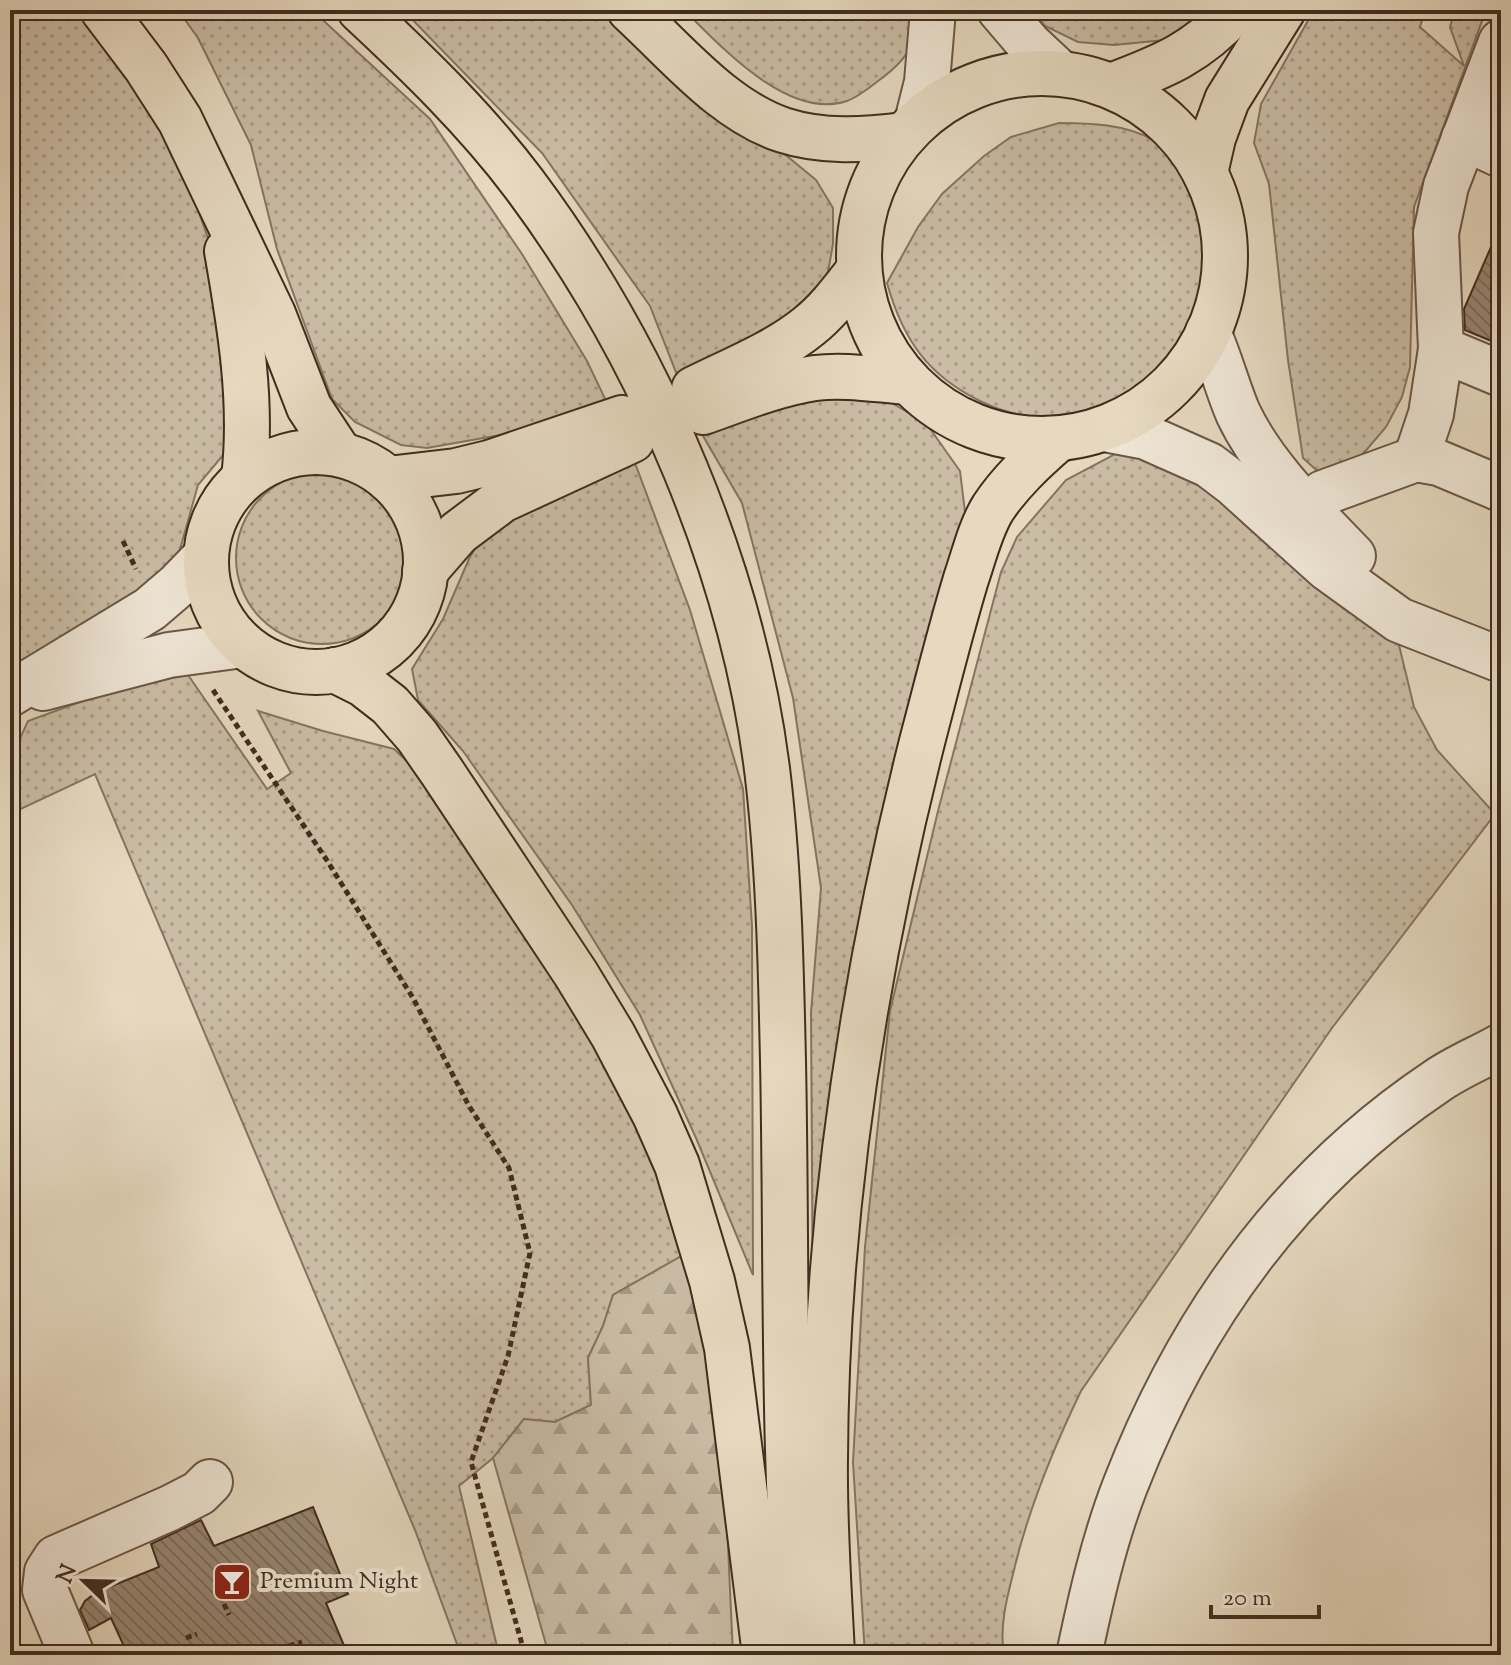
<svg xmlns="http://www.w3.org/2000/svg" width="1511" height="1665" font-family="'Sorts Mill Goudy',serif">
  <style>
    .grass { fill: url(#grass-dots); stroke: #867462; stroke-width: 2 }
    .forest { fill: url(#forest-firs); stroke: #867462; stroke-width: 2 }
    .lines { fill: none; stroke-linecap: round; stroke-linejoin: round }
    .stream { stroke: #83705f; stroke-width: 11 }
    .building { fill: url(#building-back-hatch); stroke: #422c1f; stroke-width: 2 }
    .minor-casing { stroke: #6b5747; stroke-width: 48 }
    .major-casing { stroke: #422c1f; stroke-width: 48 }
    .path { stroke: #422c1f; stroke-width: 5; stroke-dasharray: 6 4; stroke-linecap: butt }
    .minor { stroke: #efe6d6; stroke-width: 44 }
    .major { stroke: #e6d9c0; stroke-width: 44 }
    .labels { text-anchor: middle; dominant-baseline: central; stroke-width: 8; stroke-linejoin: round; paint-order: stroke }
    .poi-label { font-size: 24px; fill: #422c1f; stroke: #efe6d6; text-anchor: start }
  </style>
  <defs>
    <pattern id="grass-dots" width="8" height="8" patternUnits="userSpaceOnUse" patternTransform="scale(2)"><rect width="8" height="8" fill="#cabca5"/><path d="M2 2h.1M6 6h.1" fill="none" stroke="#a69986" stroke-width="1.8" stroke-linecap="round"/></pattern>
    <pattern id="forest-firs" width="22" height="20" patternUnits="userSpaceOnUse" patternTransform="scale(2)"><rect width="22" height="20" fill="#cabca5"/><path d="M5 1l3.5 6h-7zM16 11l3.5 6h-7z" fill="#a69986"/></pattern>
    <pattern id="building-back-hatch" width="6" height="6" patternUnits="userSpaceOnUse" patternTransform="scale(2)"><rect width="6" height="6" fill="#978673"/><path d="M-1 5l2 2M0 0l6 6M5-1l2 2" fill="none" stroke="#7d6e5e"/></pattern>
  </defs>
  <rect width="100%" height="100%" fill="#e6d9c0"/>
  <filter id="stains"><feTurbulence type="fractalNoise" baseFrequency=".0025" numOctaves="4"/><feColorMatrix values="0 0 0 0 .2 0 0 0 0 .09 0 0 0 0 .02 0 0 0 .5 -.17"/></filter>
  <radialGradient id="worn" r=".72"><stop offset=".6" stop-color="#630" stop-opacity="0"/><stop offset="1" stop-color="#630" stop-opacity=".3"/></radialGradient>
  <g class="grass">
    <path d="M10,10H80L127,59L181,161L216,261L233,403L224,454L198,485L179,553L161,577L10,669Z"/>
    <path d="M178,10H312L430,119L522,254L587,361L609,407L506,434L427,448L401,445L355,422L332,399L277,249L251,145L198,38Z"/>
    <path d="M403,10H610L816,180L833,208V244L826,283L797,316L679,380L650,306L542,153Z"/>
    <path d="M684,10H914C916,47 907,60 878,81C869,88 858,97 847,101C788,121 721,46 684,10Z"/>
    <path d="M1031,10H1207L1165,40L1114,45L1078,42L1045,26Z"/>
    <path d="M1314,10H1425L1420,27L1464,66L1450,27L1455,10H1486L1414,207L1410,367L1402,397L1386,427L1335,487L1303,458L1288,360L1269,184L1254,143L1261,104Z"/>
    <path d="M1059,123C1091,123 1124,124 1154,140C1173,151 1184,173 1193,192C1251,321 1110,464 982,402C928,376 903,340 887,283L918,227L942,194L984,156L1011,137Z"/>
    <path d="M866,388L926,423L960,471L966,520L813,1320L811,1013L821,888L793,698L742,503L699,429L773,406Z"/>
    <path d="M1117,453L1161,462L1228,502L1344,609L1397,637L1414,707L1437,750L1495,814L1332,1028L1081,1391C1053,1449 1029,1507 1014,1570C1007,1597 999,1627 1004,1655H972L969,1652L967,1655H865L853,1462L865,1247L890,1011L938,811L1001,572L1017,537L1066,480Z"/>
    <path d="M632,455L690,610L743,789L752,926L753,1275L696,1138L640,1015L572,905L463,751L418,700L412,669L443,619L469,559L487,528Z"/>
    <circle cx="322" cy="558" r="86"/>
    <path d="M188,675L267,789L291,773L258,711L323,731L394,749L427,780L630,1098L692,1250L613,1295L603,1326L588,1358L591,1405L555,1422L524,1419L493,1458L459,1486L499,1655H461L415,1530L95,774L10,814V760L28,721L118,688Z"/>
  </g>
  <path class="forest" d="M692,1250L721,1392L733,1655H549L493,1458L524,1419L555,1422L591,1405L588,1358L603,1326L613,1295Z"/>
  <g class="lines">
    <path class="stream" d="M1440,13L1441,10"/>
  </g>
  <g class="building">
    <path d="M1501,224V345L1465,330L1464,309Z"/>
    <path d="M313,1507L348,1594L326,1603L348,1655H128L111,1618L89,1630L80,1610L85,1601L97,1592L159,1567L151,1544L201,1520L214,1546Z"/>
  </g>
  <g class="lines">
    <g class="minor-casing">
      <g id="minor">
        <path d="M1000,10L1029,44L1061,74"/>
        <path d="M917,122L927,82L933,10"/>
        <path d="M1464,138L1501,155"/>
        <path d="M1208,332C1220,359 1227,387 1238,413C1264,468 1312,513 1353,556"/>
        <path d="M1441,349L1436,233L1446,186L1501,42"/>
        <path d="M1104,429L1146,437L1209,465L1234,484L1327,568L1399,620L1501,660"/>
        <path d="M1416,459L1431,414L1441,349L1501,374"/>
        <path d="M1306,507L1323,493L1416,459L1439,463L1501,489"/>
        <path d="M43,688L169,655L243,645"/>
        <path d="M10,694L150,609L178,585L206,556"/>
        <path d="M72,1655L45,1590L47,1572L56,1558L170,1508L199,1493L210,1482"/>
        <path d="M1079,1655C1091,1598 1104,1540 1125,1486C1189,1321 1289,1180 1437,1081C1457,1067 1480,1058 1501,1046"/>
      </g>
    </g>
    <g class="major-casing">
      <g id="major">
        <path d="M103,10L146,67L180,120L273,314L309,407L340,454"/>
        <path d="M360,10C418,64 476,120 524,184C651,354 746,575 769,786C779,877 781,969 783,1061C787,1259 782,1457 799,1655"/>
        <path d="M630,10C676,52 723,110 783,130C823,143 864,140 904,135"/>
        <circle cx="1042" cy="256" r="183"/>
        <path d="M1111,86C1164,66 1197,53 1236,10"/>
        <path d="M1205,173L1213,138L1227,100L1283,10"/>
        <path d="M227,251C240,325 253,403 244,478"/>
        <path d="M694,389C732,370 776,353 809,326C829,310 844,289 859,270"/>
        <path d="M703,412C740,399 776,384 815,378C845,374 878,380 908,382"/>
        <circle cx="316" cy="562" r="110"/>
        <path d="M388,479L456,471L489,463L622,418"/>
        <path d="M425,571L458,533L502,500L632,440"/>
        <path d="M335,670L363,684L390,705L417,736L442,772L576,974L613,1035L655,1115L677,1165L712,1281L727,1348L765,1655"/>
        <path d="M832,1655C829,1590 824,1524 825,1459C826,1214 863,975 923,738C937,685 950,632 966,579C974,556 980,529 993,508C1011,481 1034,460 1058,439"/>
      </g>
    </g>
    <g class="path">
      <path d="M123,541L136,569"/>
      <path d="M213,690L326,859L413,998L469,1106L509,1168L530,1253L508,1356L471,1462L525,1655"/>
      <path d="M224,1604L229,1615"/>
      <path d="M186,1638L197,1634"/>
      <path d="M289,1646L302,1642"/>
    </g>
    <use href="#minor" class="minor"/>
    <use href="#major" class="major"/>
  </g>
  <defs>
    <g id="bar-square" transform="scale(2)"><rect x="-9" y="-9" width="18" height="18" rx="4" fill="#8f2418" stroke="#efe6d6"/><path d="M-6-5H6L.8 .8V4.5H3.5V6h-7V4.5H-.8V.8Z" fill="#fff"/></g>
  </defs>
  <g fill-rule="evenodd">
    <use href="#bar-square" x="232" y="1582"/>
  </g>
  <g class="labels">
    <g class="poi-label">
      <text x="260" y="1582">Premium Night</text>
    </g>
  </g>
  <rect width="1511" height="1665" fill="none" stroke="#e6d9c0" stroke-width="40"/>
  <rect x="12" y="12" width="1487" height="1641" fill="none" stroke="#422c1f" stroke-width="4"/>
  <rect x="20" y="20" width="1471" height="1625" fill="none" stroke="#422c1f" stroke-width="2"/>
  <g transform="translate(84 1581) rotate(293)" stroke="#efe6d6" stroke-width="6" paint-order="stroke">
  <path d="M0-6L14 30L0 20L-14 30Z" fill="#422c1f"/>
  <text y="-12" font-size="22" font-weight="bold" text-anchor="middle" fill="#422c1f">N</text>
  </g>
  <path d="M1211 1605v12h108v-12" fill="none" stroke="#422c1f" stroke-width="4"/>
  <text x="1223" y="1605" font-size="24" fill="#422c1f" stroke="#efe6d6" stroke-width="6" paint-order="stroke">20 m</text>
  <rect width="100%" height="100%" filter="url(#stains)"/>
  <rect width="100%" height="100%" fill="url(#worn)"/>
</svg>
